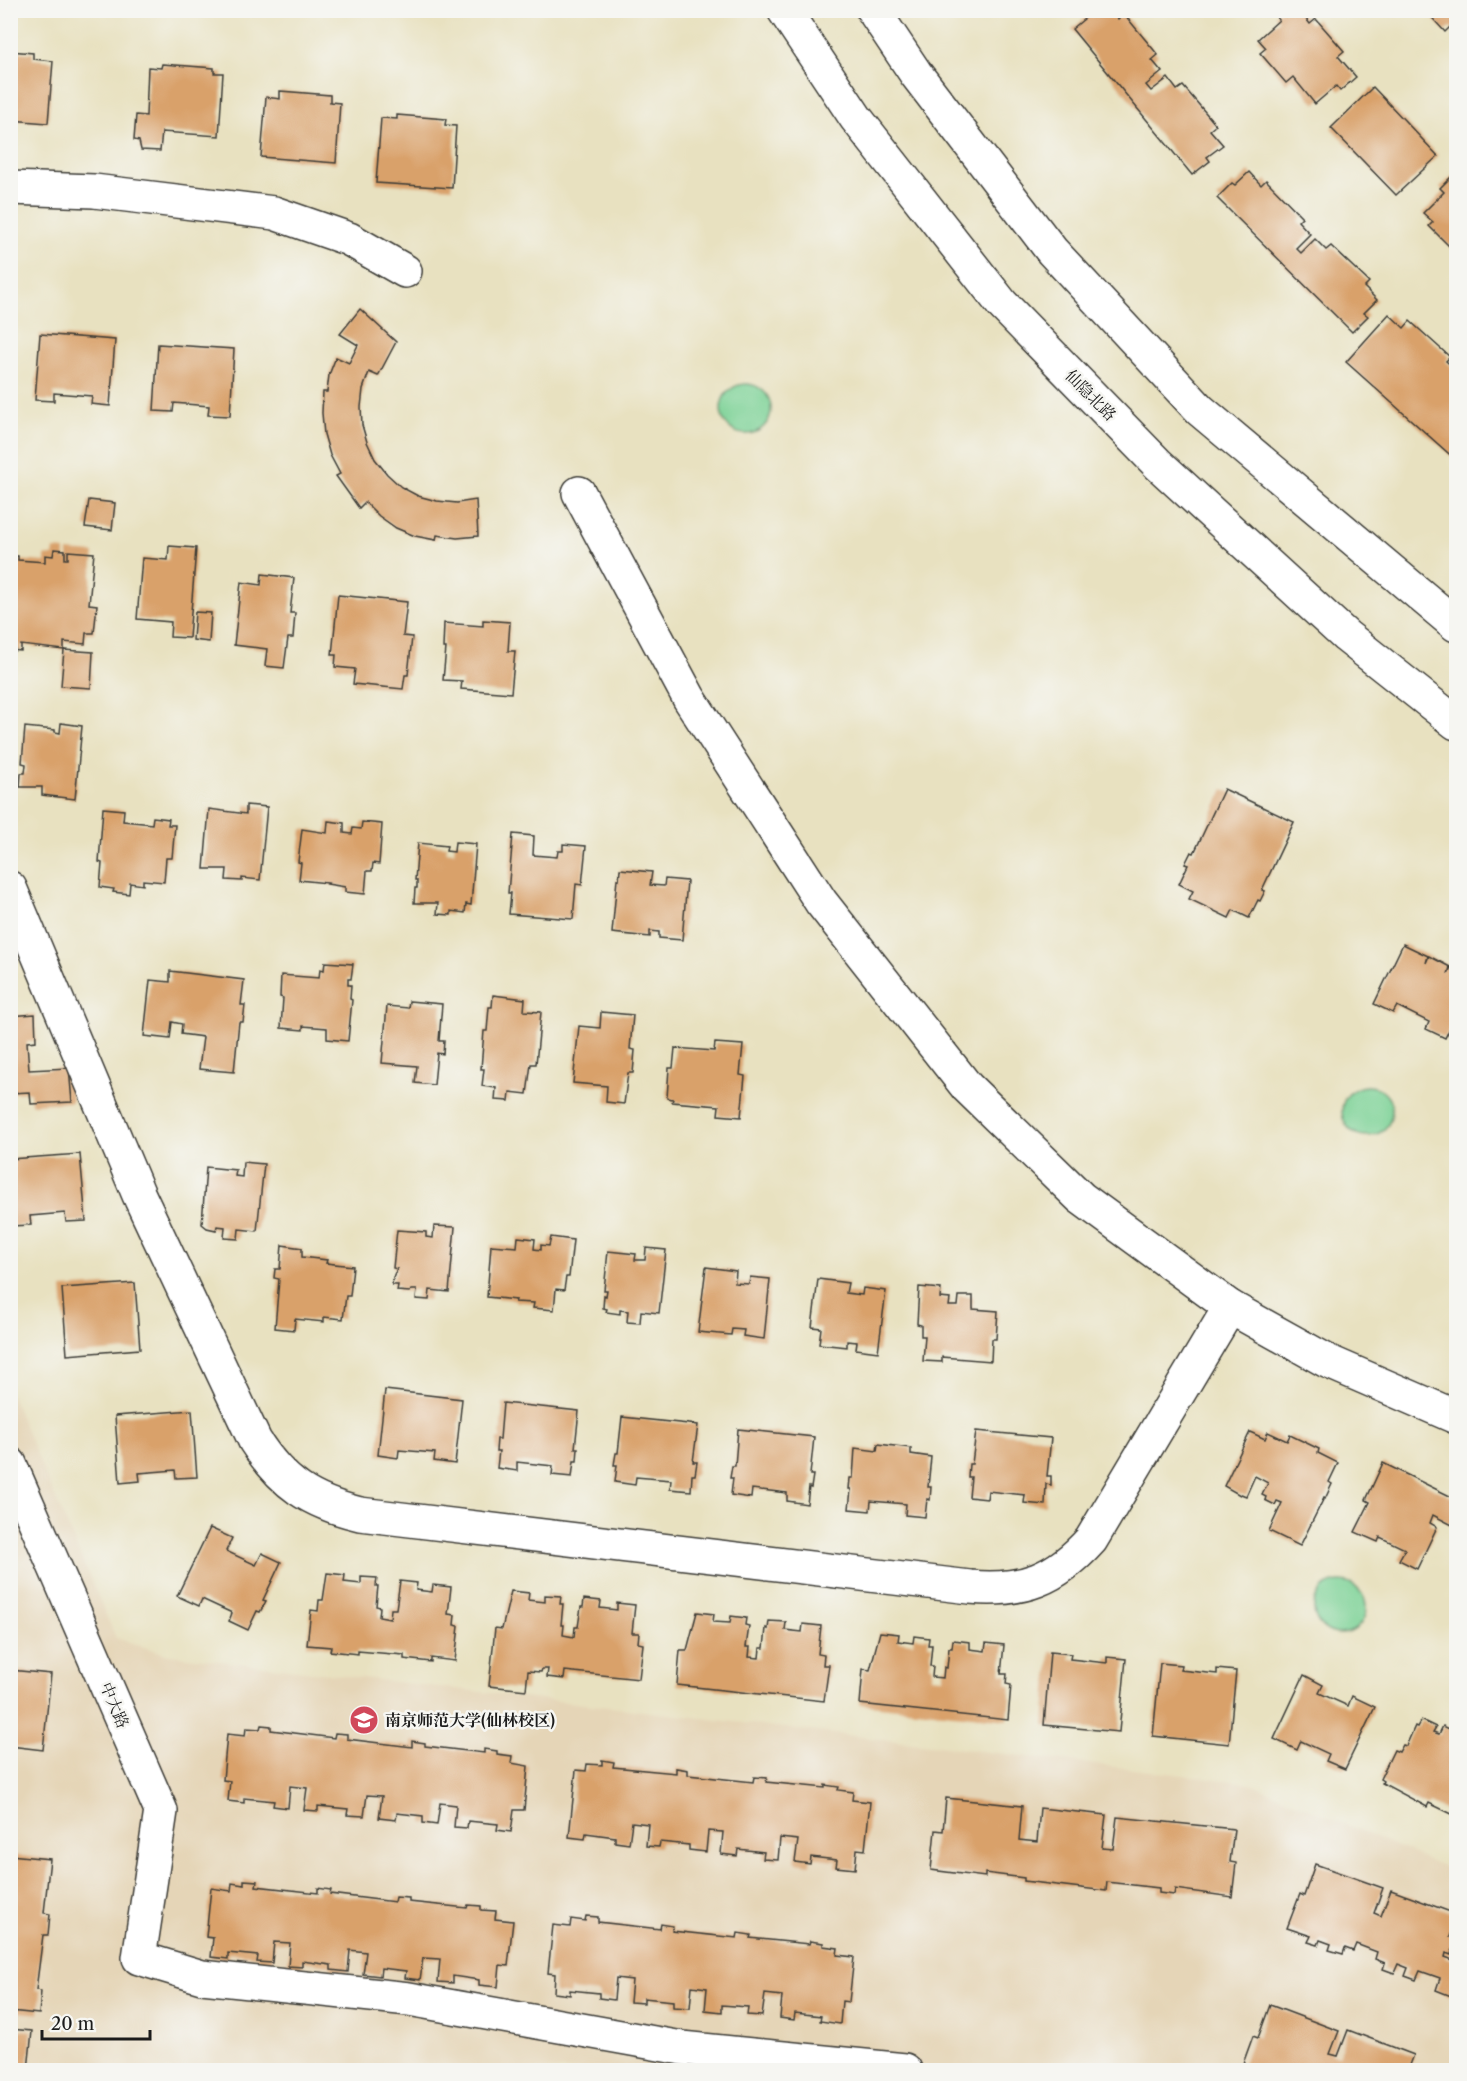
<svg xmlns="http://www.w3.org/2000/svg" width="1467" height="2081" font-family="'Libre Caslon Text','Noto Serif SC',serif">
  <style>
    .built { fill: #e5d5b7 }
    .green { fill: #7dd296; stroke: #4c7759; stroke-width: 1.5 }
    .building { fill: #d9a16a }
    .lines { fill: none; stroke-linecap: round; stroke-linejoin: round }
    .minor-casing { stroke: #3b3a35; stroke-width: 36 }
    .primary-casing { stroke: #3b3a35; stroke-width: 36 }
    .minor { stroke: #fff; stroke-width: 33 }
    .primary { stroke: #fff; stroke-width: 33 }
    .labels { text-anchor: middle; dominant-baseline: central; stroke-width: 5; stroke-linejoin: round; paint-order: stroke }
    .street-label { font-size: 16px; fill: #1c1c1c; stroke: #f6f6f2 }
    .poi-label { font-size: 16px; font-weight: bold; fill: #1c1c1c; stroke: #f6f6f2; text-anchor: start }
  </style>
  <rect width="100%" height="100%" fill="#f6f6f2"/>
  <filter id="ink" filterUnits="userSpaceOnUse"><feTurbulence type="fractalNoise" baseFrequency=".0167" numOctaves="2"/><feDisplacementMap in="SourceGraphic" scale="12" xChannelSelector="R" yChannelSelector="G"/><feConvolveMatrix kernelMatrix="1 2 1 2 8 2 1 2 1" color-interpolation-filters="sRGB"/></filter>
  <filter id="wash" filterUnits="userSpaceOnUse"><feTurbulence type="fractalNoise" baseFrequency=".008" numOctaves="4" result="noise"/><feDisplacementMap in="SourceGraphic" scale="24" xChannelSelector="R" yChannelSelector="G"/><feGaussianBlur stdDeviation="1.35" result="paint"/><feColorMatrix in="noise" values="0 0 0 0 0 0 0 0 0 0 0 0 0 0 0 0 0 1.4 0 .05"/><feComposite in="paint" operator="in"/></filter>
  <g filter="url(#wash)">
    <rect width="100%" height="100%" fill="#e8e1c0"/>
    <path class="built" d="M10,1393L116,1638L169,1655L186,1657L1250,1783L1456,1872V2070H11Z"/>
    <g class="green">
      <circle cx="746" cy="409" r="25"/>
      <circle cx="1367" cy="1111" r="25"/>
      <circle cx="1340" cy="1608" r="26"/>
    </g>
    <g id="blocks">
      <g class="building">
        <path d="M1100,10H1111L1118,19L1124,14L1158,55L1152,60L1162,72L1146,85L1151,91L1168,78L1177,90L1183,86L1216,125L1210,130L1223,145L1207,157L1210,161L1192,175L1072,29L1090,14L1092,17Z"/>
        <path d="M1281,10H1299L1310,24L1316,19L1344,51L1338,56L1356,77L1340,91L1336,86L1315,104L1293,77L1286,83L1260,53L1266,48L1258,39L1279,20L1275,15Z"/>
        <path d="M1425,10H1456V27L1453,30L1450,27L1445,32Z"/>
        <path d="M10,51L33,53V59L53,61L48,123L10,120Z"/>
        <path d="M162,64L214,68V73H223L219,136L162,132L160,151L141,150L139,141L134,140L136,115L146,116L148,67L161,68Z"/>
        <path d="M1373,87L1438,156L1396,195L1331,128Z"/>
        <path d="M280,91L330,95V102L340,103L336,163L261,157L266,97L280,99Z"/>
        <path d="M397,115L446,119L445,125L456,126L452,188L376,183L381,118L397,119Z"/>
        <path d="M1249,172L1261,185L1266,180L1302,217L1298,221L1310,234L1296,248L1301,253L1315,239L1326,250L1331,246L1369,282L1364,287L1377,300L1364,313L1368,316L1352,332L1217,198L1232,183L1235,185Z"/>
        <path d="M1455,173L1456,174V253L1429,226L1433,222L1423,213L1444,192L1440,188Z"/>
        <path d="M360,309L396,342L378,376L369,372L363,389L361,407L362,425L367,442L375,459L387,474L401,487L418,496L437,501L457,503L476,500L478,536L457,538L437,535L436,540L415,536L396,528L379,516L365,502L359,508L336,476L340,474L330,455L324,434L322,413L323,392H327L329,375L336,357L349,363L358,345L340,334Z"/>
        <path d="M1389,314L1404,328L1410,321L1450,357L1446,361L1456,370V460L1346,362Z"/>
        <path d="M40,334L115,340L110,406L91,404L92,396L54,393V401L35,400Z"/>
        <path d="M158,344L234,349L230,416L208,415L209,406L174,403L173,412L154,411Z"/>
        <path d="M89,500L115,503L112,530L85,527Z"/>
        <path d="M169,546L196,548L189,638L170,637L171,622L137,619L142,558L168,560Z"/>
        <path d="M54,549L65,550V559H68V551L94,553L89,604L97,605L94,633H86L85,644L64,642V650L21,645V651L10,650V556H18V560L45,562V555L53,556Z"/>
        <path d="M262,574L294,578L290,613H295L293,638H288L284,668L265,666L267,649L234,645L241,582L261,585Z"/>
        <path d="M338,595L407,602L403,636L412,637L408,675H405L403,689L353,684L355,669L335,667L336,655H332Z"/>
        <path d="M195,612L211,613L209,642L193,640Z"/>
        <path d="M483,620L510,622L508,651H515L511,693L461,689L462,681L443,680L446,648H443L444,623L483,626Z"/>
        <path d="M64,650L93,652L91,688L61,686Z"/>
        <path d="M61,723L82,726L75,799L42,795V787H20L21,773H25L26,764L22,763L25,727L55,730V732L60,733Z"/>
        <path d="M1224,789L1294,822L1262,890L1265,891L1260,901L1258,900L1249,918L1233,910L1229,918L1189,899L1193,891L1179,884L1188,865L1185,864L1191,852L1194,853Z"/>
        <path d="M246,805L267,807L260,880L242,878V881L226,880L227,869H204L209,809L246,814Z"/>
        <path d="M103,808L124,810L123,821L152,824L153,817L169,819L168,825H175L172,858H166L164,882L143,880V885L130,883L129,894L113,892L114,889L100,887L102,863L99,862Z"/>
        <path d="M328,821L344,823V833L352,834L353,828L361,829L362,822L382,824L379,864L373,863L372,871H367L365,894L345,892V887L327,884L328,883L299,880L301,863L298,862L302,829L327,833Z"/>
        <path d="M513,834L534,836L533,855L557,857L558,851H563V844L586,846L582,885L576,884L573,919L509,914L511,893H508Z"/>
        <path d="M455,842L476,844L471,905L466,904L465,913L451,911V915L437,914L438,903H414L415,888H417V880H415L418,843L447,846L446,851L454,852Z"/>
        <path d="M620,869L652,872L650,885L664,886L665,879L687,881L682,940L659,938V932L650,931V937L612,933L617,879L619,880Z"/>
        <path d="M1403,944L1428,956L1426,963L1429,956L1450,967L1448,974L1451,967L1456,970V1023L1453,1022L1445,1038L1426,1029L1429,1022L1397,1006L1393,1013L1374,1004Z"/>
        <path d="M325,962L353,964L351,979H348V985H351L350,999L352,1000L348,1041L327,1039V1028L303,1026V1030L281,1028L283,998L280,997L281,975L319,978L320,969L324,970Z"/>
        <path d="M170,971L244,980L241,1005H245L243,1022H239L234,1072L199,1069L203,1037L181,1034L182,1024L172,1022L170,1039L144,1036L150,980L170,982Z"/>
        <path d="M493,995L525,999L524,1011L541,1012L536,1064H531L527,1094L510,1092L509,1101L495,1100L496,1088L482,1086L484,1069H481L484,1031H487L489,1007H492Z"/>
        <path d="M409,1001L442,1004L439,1041H444L443,1054L437,1053L434,1085L415,1083L417,1066L382,1063L387,1006L408,1008Z"/>
        <path d="M601,1012L633,1015L630,1049L635,1050L633,1073H628L624,1104L606,1102L607,1086L573,1083L579,1026L600,1028Z"/>
        <path d="M35,1014L36,1041L27,1042L29,1070L69,1068L72,1102L31,1104L30,1092L11,1093L10,1016Z"/>
        <path d="M715,1043L743,1045L740,1075L745,1076L741,1117L718,1115L719,1106L672,1102L673,1099L667,1098L669,1068H673L675,1048L714,1051Z"/>
        <path d="M80,1154L86,1221L66,1222L65,1213L30,1216L31,1225L10,1226V1159Z"/>
        <path d="M243,1162L264,1164L257,1231L239,1229L238,1239L224,1238L225,1227L217,1226L216,1230L207,1228L202,1224L206,1167L236,1170L235,1176L242,1177Z"/>
        <path d="M434,1226L455,1227L449,1292L430,1290L429,1300L416,1299L417,1290H411L410,1292L397,1291L398,1285H392L393,1278L397,1269L393,1268L397,1230L426,1232V1237L433,1238Z"/>
        <path d="M518,1237L535,1239L534,1249L541,1250V1245L549,1246L551,1237L573,1240L569,1277H566L564,1290L556,1289L554,1310L533,1308L534,1303L515,1302L516,1300L487,1297L491,1245L517,1247Z"/>
        <path d="M282,1245L302,1248V1257L327,1260L326,1263L353,1266L350,1296H346L343,1319L324,1317V1322L295,1319L294,1330L275,1328L279,1279L274,1278L275,1269H280Z"/>
        <path d="M646,1248L666,1250L659,1313L641,1311L640,1323L627,1322L628,1311L620,1310V1314L606,1312L607,1309L603,1308L604,1295L606,1296L607,1290H604L608,1251L636,1254L635,1260H645Z"/>
        <path d="M706,1267L736,1271L735,1283L749,1284L750,1277L770,1279L764,1339L743,1336L744,1330L732,1329L731,1335L698,1332Z"/>
        <path d="M818,1279L848,1283L846,1293L862,1295L863,1288L886,1291L878,1352L856,1349L857,1342L847,1341V1347L819,1344L821,1328L812,1327Z"/>
        <path d="M135,1283L140,1349L67,1355L62,1288Z"/>
        <path d="M919,1287L941,1289L940,1298L950,1299L949,1306H958L959,1296H973V1309L998,1311L996,1339H992L991,1361L942,1357V1362L923,1361L925,1336H921V1325L917,1324Z"/>
        <path d="M385,1390L462,1399L455,1464L434,1461L435,1453L399,1450L398,1458L378,1455Z"/>
        <path d="M503,1403L579,1411L575,1448H578L577,1461H574L572,1477L552,1475L553,1466L517,1462V1471L497,1468L499,1451H496L497,1439H500Z"/>
        <path d="M192,1410L197,1477L176,1478L175,1470L139,1473L140,1481L120,1483L115,1416Z"/>
        <path d="M622,1417L698,1425L693,1462H697L695,1475H692L691,1491L670,1489L671,1480L636,1477L635,1485L615,1482L617,1465H614L616,1453H618Z"/>
        <path d="M738,1429L814,1437L810,1475H813L811,1488L809,1487L807,1504L787,1501V1493L752,1489L751,1498L731,1495L733,1478H730L732,1466H735Z"/>
        <path d="M976,1431L1051,1438L1047,1476H1051V1485L1046,1484L1045,1505L1024,1503L1025,1495L988,1491L987,1499L969,1497L971,1477H968L969,1464H972Z"/>
        <path d="M1250,1432L1265,1439L1268,1432L1287,1441L1290,1435L1319,1449L1318,1453L1338,1463L1329,1482L1332,1484L1325,1499L1324,1498L1300,1546L1269,1531L1282,1503L1277,1501L1275,1505L1265,1500L1266,1497L1262,1495L1268,1483L1255,1476L1246,1496L1241,1494L1240,1495L1224,1486Z"/>
        <path d="M878,1444L911,1448V1454L931,1457L928,1487H931L930,1500L927,1499L925,1517L905,1515L906,1504L871,1501L870,1511L849,1509L851,1489H849L850,1478H853L855,1448L877,1451Z"/>
        <path d="M1383,1463L1456,1499V1527L1433,1515L1430,1523L1437,1527L1417,1569L1399,1560L1405,1549L1380,1537L1378,1542L1355,1532L1370,1502L1366,1500Z"/>
        <path d="M210,1528L232,1538L226,1551L256,1565L262,1553L281,1562L263,1600L266,1601L260,1612L257,1611L248,1630L229,1621L232,1613L202,1599L199,1606L177,1596Z"/>
        <path d="M327,1573L345,1575L344,1582L361,1584V1577L377,1578L376,1586H378L376,1606L380,1607L379,1617L390,1619L391,1609H396L400,1581L417,1583L416,1590L432,1592L433,1585L451,1587L448,1614L455,1615L454,1625L459,1626L455,1661L431,1658V1662L404,1659V1655L358,1651V1654L330,1651L331,1647L307,1645L311,1610L318,1611L319,1600H323Z"/>
        <path d="M511,1591L529,1593L528,1600L545,1602V1595L561,1596L560,1604H563L561,1625H564L563,1635L574,1637L575,1627H578L581,1607H583L584,1599L601,1601L600,1608L617,1610V1603L635,1605L632,1633H639L638,1643L643,1644L639,1679L565,1671L564,1679L547,1677L548,1669H542L541,1672L528,1671L526,1690L489,1686L495,1628L502,1629Z"/>
        <path d="M697,1612L714,1614L713,1622L730,1623L731,1616L746,1618L745,1625L749,1626L746,1647H750L749,1657L759,1658L760,1648H764L766,1628L768,1629L769,1621L786,1622L785,1630L802,1632L803,1624L821,1626L818,1654L824,1655L823,1665H829L824,1701L677,1685L680,1650H687Z"/>
        <path d="M880,1632L899,1634L898,1641L913,1643L914,1636L929,1638L928,1645H932L930,1666H933L932,1677L943,1678L944,1667L947,1668L949,1648H952L953,1640L970,1642V1649L985,1651L986,1643L1004,1645L1001,1674H1007L1006,1684L1011,1685L1008,1720L860,1704L863,1669L870,1670Z"/>
        <path d="M1050,1652L1071,1654L1070,1659L1107,1663V1657L1126,1659L1119,1732L1044,1725Z"/>
        <path d="M1160,1663L1181,1665L1180,1670L1217,1674V1669L1236,1671L1229,1744L1153,1736Z"/>
        <path d="M10,1670L51,1674L43,1750L10,1746Z"/>
        <path d="M1304,1675L1323,1685L1319,1693L1348,1706L1352,1696L1375,1707L1345,1769L1326,1761L1329,1754L1301,1741L1297,1750L1274,1739Z"/>
        <path d="M1421,1720L1436,1727L1433,1732L1439,1734L1443,1726L1454,1731L1453,1733L1456,1735V1816L1429,1803L1427,1807L1382,1783L1383,1781L1380,1779L1394,1750L1399,1752L1403,1745L1406,1746L1415,1726L1417,1727Z"/>
        <path d="M261,1725L271,1726V1730L334,1738L335,1733L347,1734V1739L412,1747V1741L425,1743V1746L484,1753V1749L497,1751V1754L512,1756L511,1763L528,1766L524,1810H514L511,1832L497,1830L498,1824L468,1821L467,1828L454,1827L456,1805L440,1803L437,1825L423,1823V1816L397,1813L396,1820L379,1818L382,1796L367,1795L364,1816L347,1815L348,1809L318,1806V1811L304,1810L307,1788L290,1786L288,1808L273,1806L274,1801L244,1798V1803L228,1801L230,1781L223,1780L227,1734L245,1736L246,1728L260,1729Z"/>
        <path d="M602,1760L614,1762L613,1767L676,1773V1768L688,1770V1775L753,1782L754,1777L767,1778L766,1782L825,1788V1785L839,1787L838,1790L853,1792L852,1800L870,1802L865,1850L857,1849L855,1869L836,1867L837,1860L811,1857L810,1864L795,1862L798,1840L780,1838L778,1860L763,1859L764,1852L738,1849L737,1856L721,1854L723,1832L708,1831L706,1852L689,1850V1845L660,1842L659,1847L646,1846L648,1824L632,1822L629,1844L615,1842V1837L586,1833L585,1839L569,1837L576,1770L586,1771L587,1764L602,1765Z"/>
        <path d="M946,1798L1022,1806L1019,1840L1037,1842L1040,1808L1106,1815L1102,1848L1113,1849L1117,1817L1234,1829L1230,1862L1236,1863L1232,1897L1175,1889L1174,1895L1159,1893V1888L1107,1882L1106,1891L1024,1881V1878L985,1873V1877L931,1870L935,1830L943,1831Z"/>
        <path d="M10,1855L50,1859L44,1913L50,1914L48,1935H43L36,1990L41,1991L39,2014L10,2011Z"/>
        <path d="M1315,1864L1383,1888L1374,1913L1381,1916L1391,1890L1456,1914V1920L1450,1937L1456,1939L1451,1955L1446,1953L1445,1957L1453,1960L1456,1951V1998L1436,1990L1440,1978L1420,1971L1416,1980L1405,1976L1408,1968L1398,1964L1394,1973L1383,1969L1385,1963L1375,1959L1377,1952L1356,1944L1353,1951L1345,1948L1343,1954L1329,1950L1331,1944L1320,1940L1318,1945L1308,1942L1311,1936L1287,1928L1300,1894L1304,1896Z"/>
        <path d="M244,1880L257,1881L256,1886L318,1893V1888L331,1890L330,1894L395,1902L396,1897L409,1898V1902L467,1908L468,1905L481,1906V1910L496,1911L495,1919L513,1921L508,1966L500,1965L498,1987L479,1985V1980L453,1976V1983L438,1982L440,1959L423,1958L420,1980L405,1978L406,1971L381,1968L380,1976L363,1974L366,1952L350,1950L348,1972L331,1970V1965L302,1961V1967L288,1966L290,1943L274,1942L272,1963L257,1962L258,1956L228,1953V1959L211,1957L213,1938L206,1937L211,1888L231,1891L232,1883L244,1885Z"/>
        <path d="M586,1916L598,1917V1922L660,1929L661,1924L673,1926L672,1931L737,1938L738,1933L751,1935L750,1938L809,1944L810,1941L823,1943V1946L838,1948L837,1955L854,1957L849,2002L842,2001L840,2024L820,2021L821,2016L795,2013L794,2020L780,2018L782,1996L765,1994L762,2016L747,2015L748,2007L722,2005V2012L705,2010L707,1988L692,1986L690,2008L673,2007V2001L644,1998V2003L630,2002L632,1980L616,1978L614,2000L599,1998V1993L570,1990V1995L554,1993L555,1974L548,1973L553,1925L570,1927L571,1919L585,1921Z"/>
        <path d="M1270,2005L1339,2031L1330,2054L1338,2056L1348,2030L1414,2055L1408,2070H1246L1241,2069L1253,2036L1258,2038Z"/>
        <path d="M10,2029L32,2031L28,2070H10Z"/>
      </g>
    </g>
  </g>
  <g filter="url(#ink)">
    <use href="#blocks" fill-opacity="0" stroke="#3b3a35" stroke-width="1.5"/>
    <g class="lines">
      <g class="minor-casing">
        <g id="minor">
          <path d="M10,188L94,191L274,213L349,239L405,271"/>
          <path d="M579,493L689,698L821,902L967,1087L1081,1198L1230,1307L1327,1361L1456,1417"/>
          <path d="M10,888L139,1195L255,1441C283,1484 310,1502 360,1514L970,1587C1023,1592 1056,1579 1091,1540L1230,1307"/>
          <path d="M10,1464L161,1811L139,1958L202,1977L409,1999L682,2048L905,2070"/>
        </g>
      </g>
      <g class="primary-casing">
        <g id="primary">
          <path d="M784,10L856,118L1002,304L1158,464L1346,636L1456,723"/>
          <path d="M873,10L916,74L1052,251L1200,410L1456,625"/>
        </g>
      </g>
      <use href="#minor" class="minor"/>
      <use href="#primary" class="primary"/>
    </g>
  </g>
  <defs>
    <g id="university-disc" transform="scale(1.5)"><circle r="9.5" fill="#d1495b" stroke="#f6f6f2"/><path d="M0-5L7-2L0 1L-7-2ZM-4 1L0 2.5L4 1V4Q0 6-4 4Z" fill="#fff"/></g>
  </defs>
  <g fill-rule="evenodd">
    <use href="#university-disc" x="364" y="1720"/>
  </g>
  <g class="labels">
    <g class="street-label">
      <text transform="translate(1091 395) rotate(45)">仙隐北路</text>
      <text transform="translate(115 1705) rotate(67)">中大路</text>
    </g>
    <g class="poi-label">
      <text x="385" y="1720">南京师范大学(仙林校区)</text>
    </g>
  </g>
  <rect width="1467" height="2081" fill="none" stroke="#f6f6f2" stroke-width="36"/>
  <path d="M42 2030v9h108v-9" fill="none" stroke="#1c1c1c" stroke-width="3"/>
  <text x="51" y="2030" font-size="18" fill="#1c1c1c" stroke="#f6f6f2" stroke-width="4.5" paint-order="stroke">20 m</text>
</svg>
